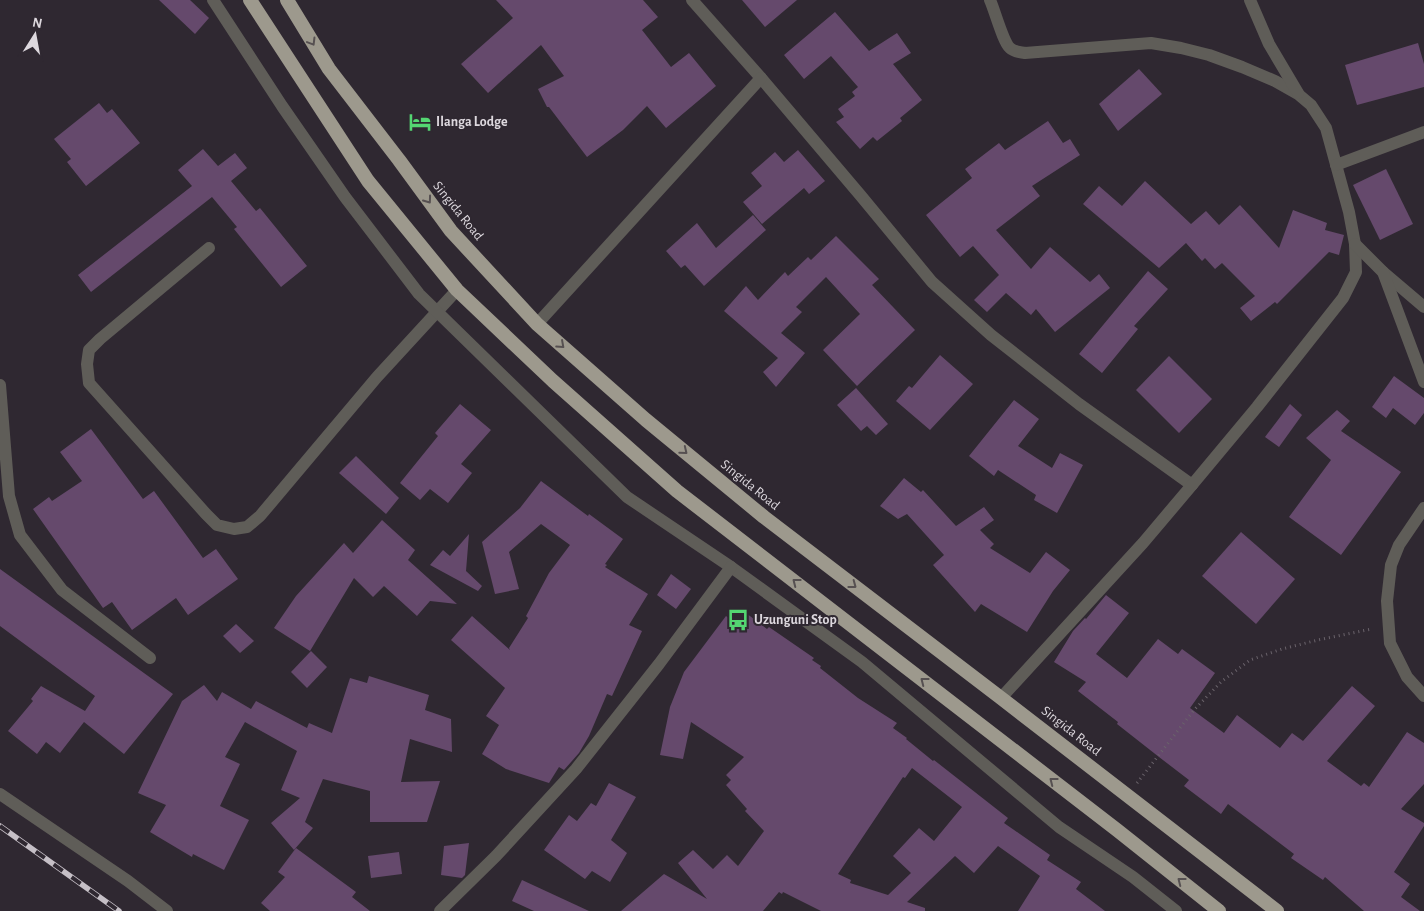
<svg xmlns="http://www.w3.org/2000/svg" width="1424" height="911" font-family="'Alegreya Sans',sans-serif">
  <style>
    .building { fill: #65496c; fill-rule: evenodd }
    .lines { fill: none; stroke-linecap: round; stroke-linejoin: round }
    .path { stroke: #6a636b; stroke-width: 3; stroke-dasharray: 1 4; stroke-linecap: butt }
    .service { stroke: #5f5d58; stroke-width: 12 }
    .minor { stroke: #5f5d58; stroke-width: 12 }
    .trunk { stroke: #9d998d; stroke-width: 14 }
    .rail-casing { stroke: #c5bfc6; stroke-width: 5.5 }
    .rail { stroke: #2f2831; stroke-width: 4; stroke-dasharray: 11; stroke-linecap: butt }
    .oneway { stroke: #565051 }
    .labels { text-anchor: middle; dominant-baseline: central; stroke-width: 4; stroke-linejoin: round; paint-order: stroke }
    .poi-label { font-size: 14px; font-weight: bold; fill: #ddd8de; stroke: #2f2831; text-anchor: start }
    .street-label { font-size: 14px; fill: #ddd8de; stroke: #2f2831 }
  </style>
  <rect width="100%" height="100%" fill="#2f2831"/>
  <g class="building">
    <path d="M159,0H190L209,18L195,34Z"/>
    <path d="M496,0H643L658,17L642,30L671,67L689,53L716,86L666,128L647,106L623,130L587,157L549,107H547L538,89L564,76L541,45L488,93L461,64L513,18Z"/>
    <path d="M742,0H797L765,27Z"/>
    <path d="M835,12L869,51L897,33L911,53L893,64L922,100L900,118L902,121L877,141L873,137L860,149L836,122L844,117L838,109L855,96L852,92L858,87L831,56L804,79L784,55Z"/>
    <path d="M1418,43L1424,64V87L1357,105L1345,65Z"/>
    <path d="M1139,69L1162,94L1118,131L1099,104Z"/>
    <path d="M99,103L107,113L112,109L140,143L86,186L67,162L71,159L54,139Z"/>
    <path d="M1048,121L1063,143L1070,139L1080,155L1032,186L1040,196L996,230L1031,269L1050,247L1090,282L1099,274L1110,288L1055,332L1036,309L1031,315L1006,293L987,312L974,300L999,275L973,246L960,257L926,215L972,178L965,169L999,143L1005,150Z"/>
    <path d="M203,149L218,166L235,153L247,168L231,181L256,211L260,208L307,266L281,287L234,229L237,227L212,197L91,292L78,275L192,186L178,170Z"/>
    <path d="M798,150L825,181L809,194L804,188L762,224L743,202L762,186L751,173L775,152L784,162Z"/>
    <path d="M1386,169L1413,224L1380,240L1353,185Z"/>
    <path d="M1145,181L1191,224L1206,211L1219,225L1240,205L1279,248L1293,210L1327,223L1325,230L1344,235L1339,255L1329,252L1277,304L1275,302L1251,321L1240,308L1255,296L1222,263L1215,269L1205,258L1202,261L1186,243L1159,268L1083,204L1099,186L1122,206Z"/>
    <path d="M753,215L766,230L704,286L685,265L681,268L666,251L697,223L716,248Z"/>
    <path d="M836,236L879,279L872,285L915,330L857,386L823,350L860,314L826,277L796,307L802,312L781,333L805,353L776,387L763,372L778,358L724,311L746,286L758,300L785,272L788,276L808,257L811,260Z"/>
    <path d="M1148,271L1168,289L1134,326L1138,329L1102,373L1079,354Z"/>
    <path d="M940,355L973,384L930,430L896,401L909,386L912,388Z"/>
    <path d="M1169,356L1212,399L1179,433L1136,390Z"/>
    <path d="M1394,376L1424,398V413L1415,425L1393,408L1386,418L1372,407Z"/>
    <path d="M856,388L888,424L876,435L867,426L861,431L837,405Z"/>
    <path d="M1014,400L1039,419L1018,446L1052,468L1060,453L1083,465L1057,513L1034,500L1036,495L998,470L994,476L969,456Z"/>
    <path d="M460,404L491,430L461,464L472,473L448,503L430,489L420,500L400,483L438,436L435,433Z"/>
    <path d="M1290,404L1302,415L1279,447L1265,437Z"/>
    <path d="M1337,410L1350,421L1341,431L1401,472L1341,555L1289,517L1331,460L1306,438Z"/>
    <path d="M91,429L143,499L154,491L203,558L216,549L238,579L188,615L176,598L132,630L112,602L103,608L33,509L49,497L52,501L82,481L60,452Z"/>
    <path d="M356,456L399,498L386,514L339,473Z"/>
    <path d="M904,478L921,492L923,490L956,526L984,507L994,520L980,530L994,544L990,548L1030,573L1046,552L1070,570L1053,591L1027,632L981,604L975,612L933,565L944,555L907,514L898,519L880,506Z"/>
    <path d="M541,481L588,516L589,514L623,539L605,564L607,565L605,567L648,594L629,625L642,631L612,696L607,694L589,736L579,753L564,770L559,767L549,783L506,769L482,754L499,725L486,716L505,688L451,640L472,616L510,650L509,648L528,618L526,616L549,573L570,545L541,524L509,552L519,589L495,594L482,542L520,508Z"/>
    <path d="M382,520L415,550L408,560L457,604L430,601L417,616L384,586L373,597L354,578L310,651L274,628L296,596L344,543L353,553Z"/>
    <path d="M1241,532L1295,579L1256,624L1202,576Z"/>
    <path d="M469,534L466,571L482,586L478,591L430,565L443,550L450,556Z"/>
    <path d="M0,569L173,694L124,754L84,722L60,753L46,742L37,754L8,731L33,701L31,699L41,686L85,711L95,696L0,626Z"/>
    <path d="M671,574L691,589L676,609L657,595Z"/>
    <path d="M1106,595L1129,613L1096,654L1127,678L1158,639L1178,654L1182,649L1215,673L1190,708L1224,733L1237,715L1280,748L1292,733L1303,741L1352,686L1375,706L1327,761L1361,786L1364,783L1369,787L1407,732L1424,743V784L1401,809L1424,823V826L1394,872L1410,884L1401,897L1420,911H1364L1325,877L1323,880L1291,858L1294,854L1228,804L1221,814L1184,786L1189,780L1159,757L1117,724L1118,722L1078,691L1086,682L1054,662L1073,631L1085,618L1086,619Z"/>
    <path d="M746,613L767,629L769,627L814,658L812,660L821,666L820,668L858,698L897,723L893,728L907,738L906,739L933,761L934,760L1008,818L1004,823L1050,855L1047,860L1081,882L1076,889L1105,911H1018L1040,876L998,846L974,873L955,856L907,902L925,908V911H821L783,892L782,894L779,892L763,911H621L664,874L707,899L678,863L693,850L713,869L727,855L738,866L764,831L745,811L747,809L726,785L731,780L726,775L744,757L691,722L683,759L660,755L670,707L684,672L726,616L737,625ZM912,768L962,807L934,841L919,828L893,856L911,873L888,895L850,883L851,880L838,874L903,777L905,778Z"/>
    <path d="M236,624L254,641L240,653L223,636Z"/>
    <path d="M311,651L327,667L307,688L291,672Z"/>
    <path d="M369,676L429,695L425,710L451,719L452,752L410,739L401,782L440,781L427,822H370V791L323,779L305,822L313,828L294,850L271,823L300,798L281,790L297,751L245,722L225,757L240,764L220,806L249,820L224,870L193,854L192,857L150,832L166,805L138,793L182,701L204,685L217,701L222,692L251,709L256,701L307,728L309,723L332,733L350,678L367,683Z"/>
    <path d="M609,783L636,797L611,840L627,853L610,882L592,871L585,879L544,850L569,815L577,821L591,803L596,806Z"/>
    <path d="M469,843L465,875L462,878L441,875L444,846Z"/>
    <path d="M296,848L356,892L352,897L370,911H270L261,903L285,877L278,872Z"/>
    <path d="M399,852L402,874L371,878L368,856Z"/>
    <path d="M522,880L589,911H534L512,901Z"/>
  </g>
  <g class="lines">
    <path class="path" d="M1137,783L1194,710L1221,682L1250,660L1282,649L1318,640L1372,629"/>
    <g class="service">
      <path d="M209,248L100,339L89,350L87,364L89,383L206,514L217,525L234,529L247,527L260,516L377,377L457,290"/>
      <path d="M0,385L9,496L20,535L62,590L150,658"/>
    </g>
    <g class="minor">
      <path d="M213,0L282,106L345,197L419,294L627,497L731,567L862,662L1059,827L1133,877L1176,911"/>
      <path d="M692,0L761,78L861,196L932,282L991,335L1079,404L1192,485"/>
      <path d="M990,0C995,11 1003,42 1010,48C1014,52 1020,52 1025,53L1151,43L1181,48L1209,55L1242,67L1275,81L1298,94L1311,105L1326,128L1349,212L1355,244L1356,272L1343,298L1257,407L1192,485L1143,543L1001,698"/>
      <path d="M1250,0L1269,44L1298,93"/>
      <path d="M1336,165L1424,132"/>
      <path d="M1355,244L1383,272L1424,307"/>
      <path d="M1383,272L1424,382"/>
      <path d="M537,324L761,78"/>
      <path d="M1424,508L1399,545L1391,565L1387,601L1390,643L1407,677L1424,696"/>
      <path d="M0,794L128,881L167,911"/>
      <path d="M440,911L496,856L576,769L659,664L731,567"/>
    </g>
    <g class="trunk">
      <path d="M250,0L368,181L457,290L553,381L677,491L1117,830L1219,911"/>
      <path d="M287,0L329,69L399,160L451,231L537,324L646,420L764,517L1001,698L1277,911"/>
    </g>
    <g class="rail-casing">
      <path id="rail" d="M0,826L119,911"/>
    </g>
    <use href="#rail" class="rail"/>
  </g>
  <defs><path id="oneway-chevron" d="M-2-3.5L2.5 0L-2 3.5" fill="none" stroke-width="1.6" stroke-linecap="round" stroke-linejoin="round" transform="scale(1.25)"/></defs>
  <g class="oneway">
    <use href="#oneway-chevron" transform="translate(312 42) rotate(59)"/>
    <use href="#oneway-chevron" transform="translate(428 200) rotate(54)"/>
    <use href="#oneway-chevron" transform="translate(561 345) rotate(42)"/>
    <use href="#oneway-chevron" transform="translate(684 451) rotate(39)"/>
    <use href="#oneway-chevron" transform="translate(796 582) rotate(-142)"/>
    <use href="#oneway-chevron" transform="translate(853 585) rotate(37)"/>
    <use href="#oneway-chevron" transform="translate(924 681) rotate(-142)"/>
    <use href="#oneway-chevron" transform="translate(1053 781) rotate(-142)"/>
    <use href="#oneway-chevron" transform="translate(1181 881) rotate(-142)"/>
  </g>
  <defs>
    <g id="hotel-bare" transform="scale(1.725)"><path d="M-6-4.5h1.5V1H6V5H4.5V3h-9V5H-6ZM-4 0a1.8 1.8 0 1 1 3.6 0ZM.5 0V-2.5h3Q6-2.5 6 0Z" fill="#54d672" stroke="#2f2831" stroke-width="2.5" paint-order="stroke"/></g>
    <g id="bus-bare" transform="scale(1.725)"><path d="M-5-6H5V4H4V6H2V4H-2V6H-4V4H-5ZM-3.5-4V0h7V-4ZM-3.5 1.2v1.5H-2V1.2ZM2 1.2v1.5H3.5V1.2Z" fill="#54d672" stroke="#2f2831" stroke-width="2.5" paint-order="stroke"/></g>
  </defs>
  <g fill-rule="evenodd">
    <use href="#hotel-bare" x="420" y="122"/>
    <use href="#bus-bare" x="738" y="620"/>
  </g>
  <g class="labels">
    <g class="poi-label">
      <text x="436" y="122">Ilanga Lodge</text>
      <text x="754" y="620">Uzunguni Stop</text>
    </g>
    <g class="street-label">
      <text transform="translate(458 211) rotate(51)">Singida Road</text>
      <text transform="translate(750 485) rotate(39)">Singida Road</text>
      <text transform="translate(1071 731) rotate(38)">Singida Road</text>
    </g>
  </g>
  <g transform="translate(35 35) rotate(11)" stroke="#2f2831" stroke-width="4" paint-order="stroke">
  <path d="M0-4L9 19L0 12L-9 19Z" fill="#ddd8de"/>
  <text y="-8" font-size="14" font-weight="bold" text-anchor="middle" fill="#ddd8de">N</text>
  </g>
</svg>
